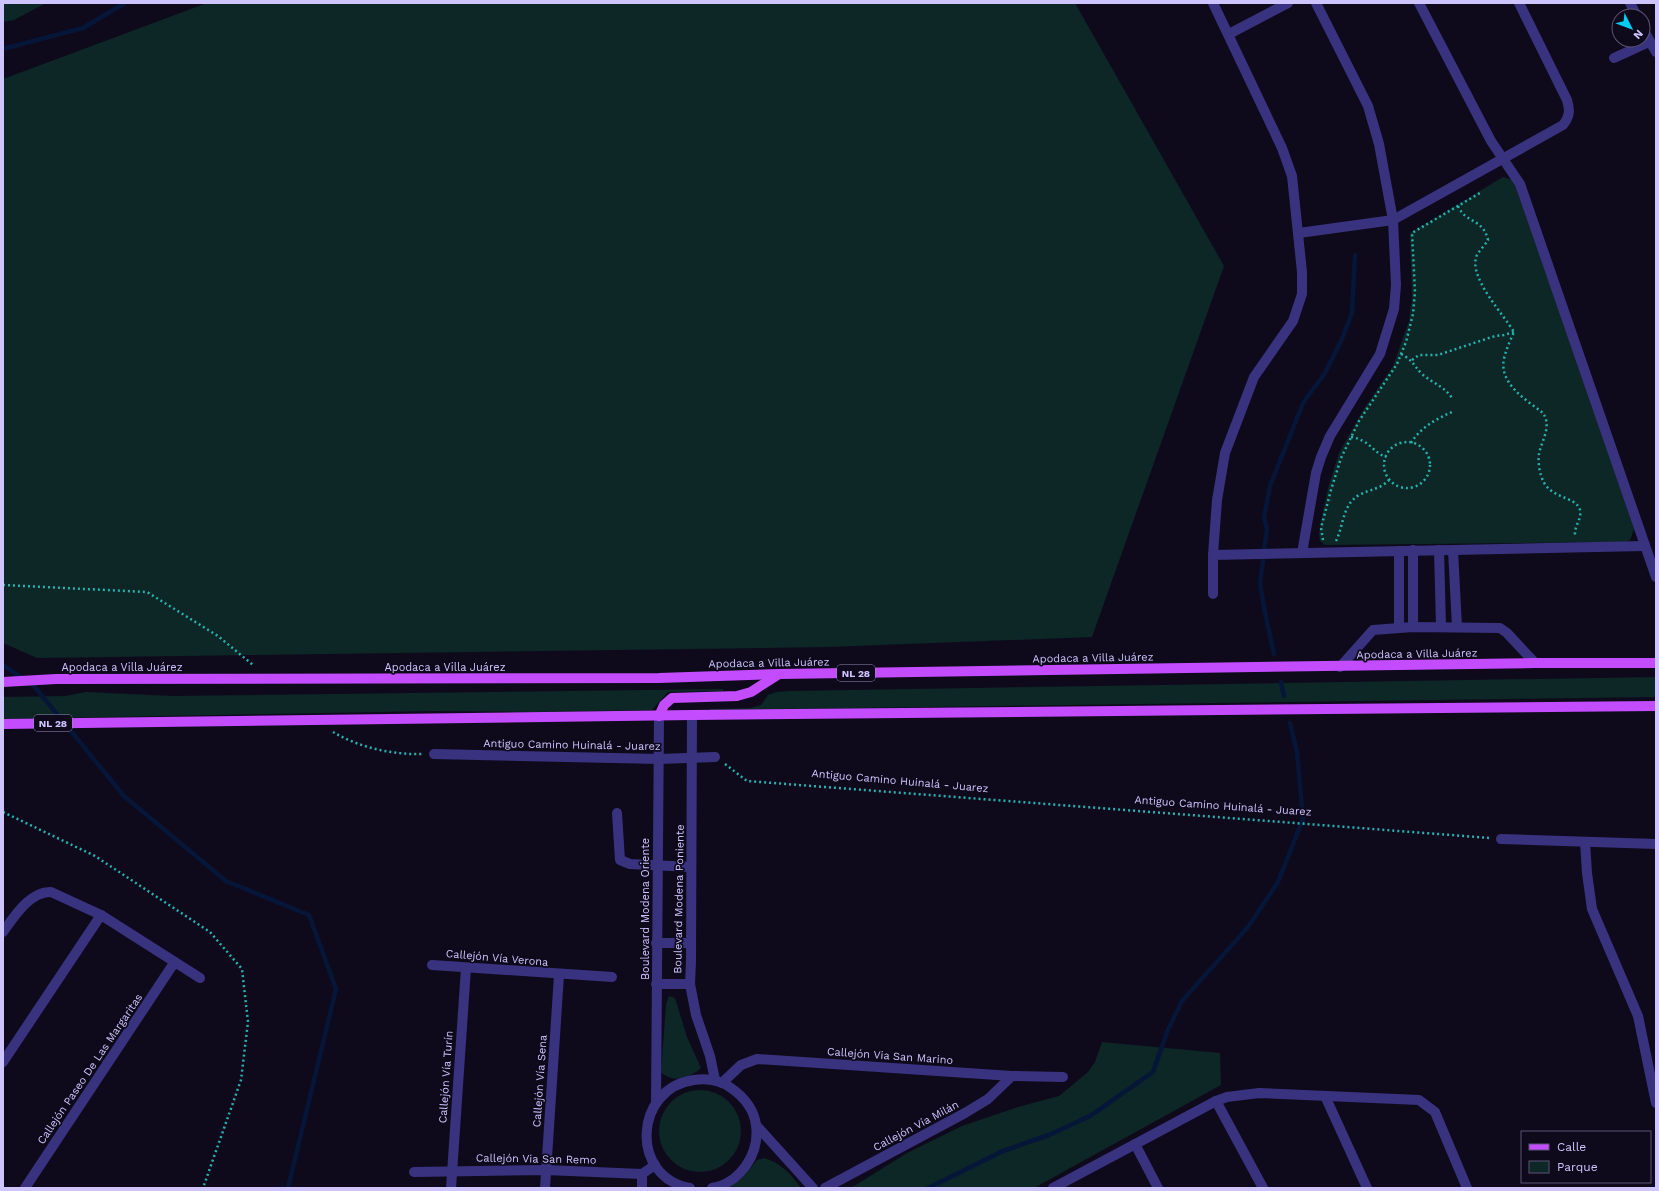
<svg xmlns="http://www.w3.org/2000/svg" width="1659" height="1191" font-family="'Work Sans',sans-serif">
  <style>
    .green { fill: #0d2626 }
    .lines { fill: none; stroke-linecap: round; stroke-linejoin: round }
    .stream { stroke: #061639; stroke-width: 4.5 }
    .path { stroke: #26b2b0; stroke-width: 2.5; stroke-dasharray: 2 3; stroke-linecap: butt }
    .minor { stroke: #39327e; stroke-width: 10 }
    .major { stroke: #c44cff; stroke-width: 10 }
    .labels { text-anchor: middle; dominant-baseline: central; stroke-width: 3.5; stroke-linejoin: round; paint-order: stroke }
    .shield { fill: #0e0a1c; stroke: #948dbb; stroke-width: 1 }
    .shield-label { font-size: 10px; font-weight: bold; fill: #cec5ff }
    .street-label { font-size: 11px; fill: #cec5ff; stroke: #0e0a1c }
  </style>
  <rect width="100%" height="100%" fill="#0e0a1c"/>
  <g class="green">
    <path d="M3,3H46L14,20L3,22Z"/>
    <path d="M207,3H1075L1224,266L1092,637L828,647L37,658L3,643V79Z"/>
    <path d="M1503,177L1513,180L1517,183L1626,503L1634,529L1630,540L1625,542L1325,545L1320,541L1319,534L1321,521L1328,488L1339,453L1365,407L1393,366L1409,321L1412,298L1410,233Z"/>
    <path d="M1656,677V697L710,710L709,709L750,708L761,705L768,695L776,692L791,691Z"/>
    <path d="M723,689V691L668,692L652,710L535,712L435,711L3,719V697L65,696L86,692L172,696Z"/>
    <path d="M669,996L675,998L687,1037L701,1068C690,1078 673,1084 661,1072L666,1004Z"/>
    <path d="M1102,1042L1220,1053L1221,1085L1034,1188H851L907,1153L962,1126L1018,1107L1059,1096L1088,1072L1095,1062Z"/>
    <circle cx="700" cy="1131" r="41"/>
    <path d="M764,1158C780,1162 792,1175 801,1188H728L743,1177L757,1160Z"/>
  </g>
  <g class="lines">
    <g class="stream">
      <path d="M3,49L83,28L125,3"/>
      <path d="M1274,654L1264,608L1260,583L1267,529L1264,518L1270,486L1303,403L1325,373L1342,339L1352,313L1355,255"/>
      <path d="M3,665L34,686L124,796L226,881L309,915L336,989L288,1188"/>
      <path d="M1281,682L1284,696"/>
      <path d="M928,1188L1003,1151L1049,1135L1090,1116L1153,1072L1167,1032L1182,1001L1248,927L1278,882L1303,819L1297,752L1290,723"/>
    </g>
    <g class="path">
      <path d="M1458,206C1466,224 1483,218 1488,240C1485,245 1480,250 1477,255C1467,276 1504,315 1514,332C1511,339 1507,347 1505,355C1496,382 1525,399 1543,413C1552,427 1542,439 1539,454C1538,459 1539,470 1541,475C1547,500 1576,495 1580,510C1582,520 1574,525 1575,536"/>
      <path d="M1401,354C1414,361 1413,365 1422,374C1432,383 1444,386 1452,398"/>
      <path d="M1412,360L1419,355H1438L1495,336L1504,335L1514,332"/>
      <path d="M1351,437C1370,440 1372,452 1386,457"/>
      <circle cx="1407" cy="465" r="23"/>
      <path d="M1411,443C1420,428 1436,419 1452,412"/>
      <path d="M1323,540L1321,528L1331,490L1341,458L1359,421L1397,364L1406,342L1413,314L1415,292L1412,233L1480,193"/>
      <path d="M1336,541C1344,525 1342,505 1359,495C1370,489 1379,490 1389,480"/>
      <path d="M3,585L147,592L218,636L253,665"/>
      <path d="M333,732C358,747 392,755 422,754"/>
      <path d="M725,764L747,781L1490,838"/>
      <path d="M3,812L95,856L210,932L242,969L248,1022L241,1080L203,1188"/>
    </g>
    <g class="minor">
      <path d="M1213,3L1282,148L1292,176L1302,272V294L1293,321L1254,377L1225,453L1217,500L1213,555V594"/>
      <path d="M1419,3L1491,141L1520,184L1656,577"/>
      <path d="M1630,3L1637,16"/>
      <path d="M1643,29L1656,52"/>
      <path d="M1229,34L1288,3"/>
      <path d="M1614,58L1649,42"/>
      <path d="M1299,233L1393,220L1563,125C1570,116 1570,110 1567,100L1519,3"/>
      <path d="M1413,550V627"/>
      <path d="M1439,550L1441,627"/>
      <path d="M1453,550L1457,627"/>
      <path d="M1399,551V628"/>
      <path d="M1302,553L1316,473L1321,457L1330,436L1380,354L1394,309L1396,285L1393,220L1379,144L1368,106L1316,3"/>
      <path d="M1213,555L1645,546"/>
      <path d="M1340,667L1373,630L1413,627L1500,628L1507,633L1535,663"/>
      <path d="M692,715L691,961L690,984L696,1015L710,1056L715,1080"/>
      <path d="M434,754L659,759L715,757"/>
      <path d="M617,813L620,860L630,864L691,867"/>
      <path d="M1501,839L1656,844"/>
      <path d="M1585,842L1587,873L1592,909L1638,1016L1656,1103"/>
      <path d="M3,932C14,917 30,891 51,892L101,915L200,978"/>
      <path d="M656,943H690"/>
      <path d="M432,965L612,977"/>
      <path d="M656,984H690"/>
      <path d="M3,1062L101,915"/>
      <path d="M723,1082L741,1065L757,1059L1012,1076L1063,1077"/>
      <path d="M1325,1096L1367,1188"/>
      <path d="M1216,1101L1263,1188"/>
      <path d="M656,1103L659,716"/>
      <path d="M756,1125L813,1188"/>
      <path d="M1135,1144L1158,1188"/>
      <path d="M414,1172L546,1170L642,1174L655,1165"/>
      <path d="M642,1174V1188"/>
      <path d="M25,1188L174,963"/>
      <path d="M451,1188L466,968"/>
      <path d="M545,1188L559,975"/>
      <path d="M690,1188C629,1177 634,1088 694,1080C708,1078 720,1080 731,1088C744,1097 754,1110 756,1125C760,1154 740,1183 712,1188"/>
      <path d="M825,1188L965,1113L988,1099L1012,1076"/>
      <path d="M1053,1188L1216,1101L1227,1097L1259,1093L1419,1100L1435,1112L1467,1188"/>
    </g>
    <g class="major">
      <path d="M3,682L56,679L659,678L779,674L1535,663H1656"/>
      <path d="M659,716L664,705L672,698L737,696L751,692L779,674"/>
      <path d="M3,724L692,715L1656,706"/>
    </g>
  </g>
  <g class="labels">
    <g class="shield">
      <rect x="837" y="665" width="38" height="16" rx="3"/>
      <rect x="34" y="715" width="38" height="16" rx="3"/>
    </g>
    <g class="shield-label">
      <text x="856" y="673">NL 28</text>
      <text x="53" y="723">NL 28</text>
    </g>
    <g class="street-label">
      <text transform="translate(1417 654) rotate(-1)">Apodaca a Villa Juárez</text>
      <text transform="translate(1093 658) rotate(-1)">Apodaca a Villa Juárez</text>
      <text transform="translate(769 663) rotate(-1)">Apodaca a Villa Juárez</text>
      <text x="122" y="667">Apodaca a Villa Juárez</text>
      <text x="445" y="667">Apodaca a Villa Juárez</text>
      <text transform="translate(572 745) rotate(1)">Antiguo Camino Huinalá - Juarez</text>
      <text transform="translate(900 781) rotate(5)">Antiguo Camino Huinalá - Juarez</text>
      <text transform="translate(1223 806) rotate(4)">Antiguo Camino Huinalá - Juarez</text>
      <text transform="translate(679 899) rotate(-89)">Boulevard Modena Poniente</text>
      <text transform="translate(645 909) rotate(-90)">Boulevard Modena Oriente</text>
      <text transform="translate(497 958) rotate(5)">Callejón Vía Verona</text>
      <text transform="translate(890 1056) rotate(4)">Callejón Via San Marino</text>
      <text transform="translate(90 1069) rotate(-56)">Callejón Paseo De Las Margaritas</text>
      <text transform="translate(446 1077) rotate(-86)">Callejón Vía Turín</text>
      <text transform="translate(540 1081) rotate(-86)">Callejón Vía Sena</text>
      <text transform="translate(916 1126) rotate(-28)">Callejón Vía Milán</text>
      <text transform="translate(536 1159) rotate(1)">Callejón Via San Remo</text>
    </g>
  </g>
  <rect width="1659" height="1191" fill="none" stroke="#cec5ff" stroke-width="8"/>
  <rect x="1521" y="1131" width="130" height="52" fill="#0e0a1c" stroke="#5b5577"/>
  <rect x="1529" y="1144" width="20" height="6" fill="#c44cff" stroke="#5b5577"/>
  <text x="1557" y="1151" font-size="12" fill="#cec5ff">Calle</text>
  <rect x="1529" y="1161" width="20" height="12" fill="#0d2626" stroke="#5b5577"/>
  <text x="1557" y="1171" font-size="12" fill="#cec5ff">Parque</text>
  <g transform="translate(1631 28) rotate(132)"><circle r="19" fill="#0e0a1c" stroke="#5b5577"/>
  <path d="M0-3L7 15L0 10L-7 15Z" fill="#00cdf0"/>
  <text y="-6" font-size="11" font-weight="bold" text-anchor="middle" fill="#cec5ff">N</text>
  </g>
</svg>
